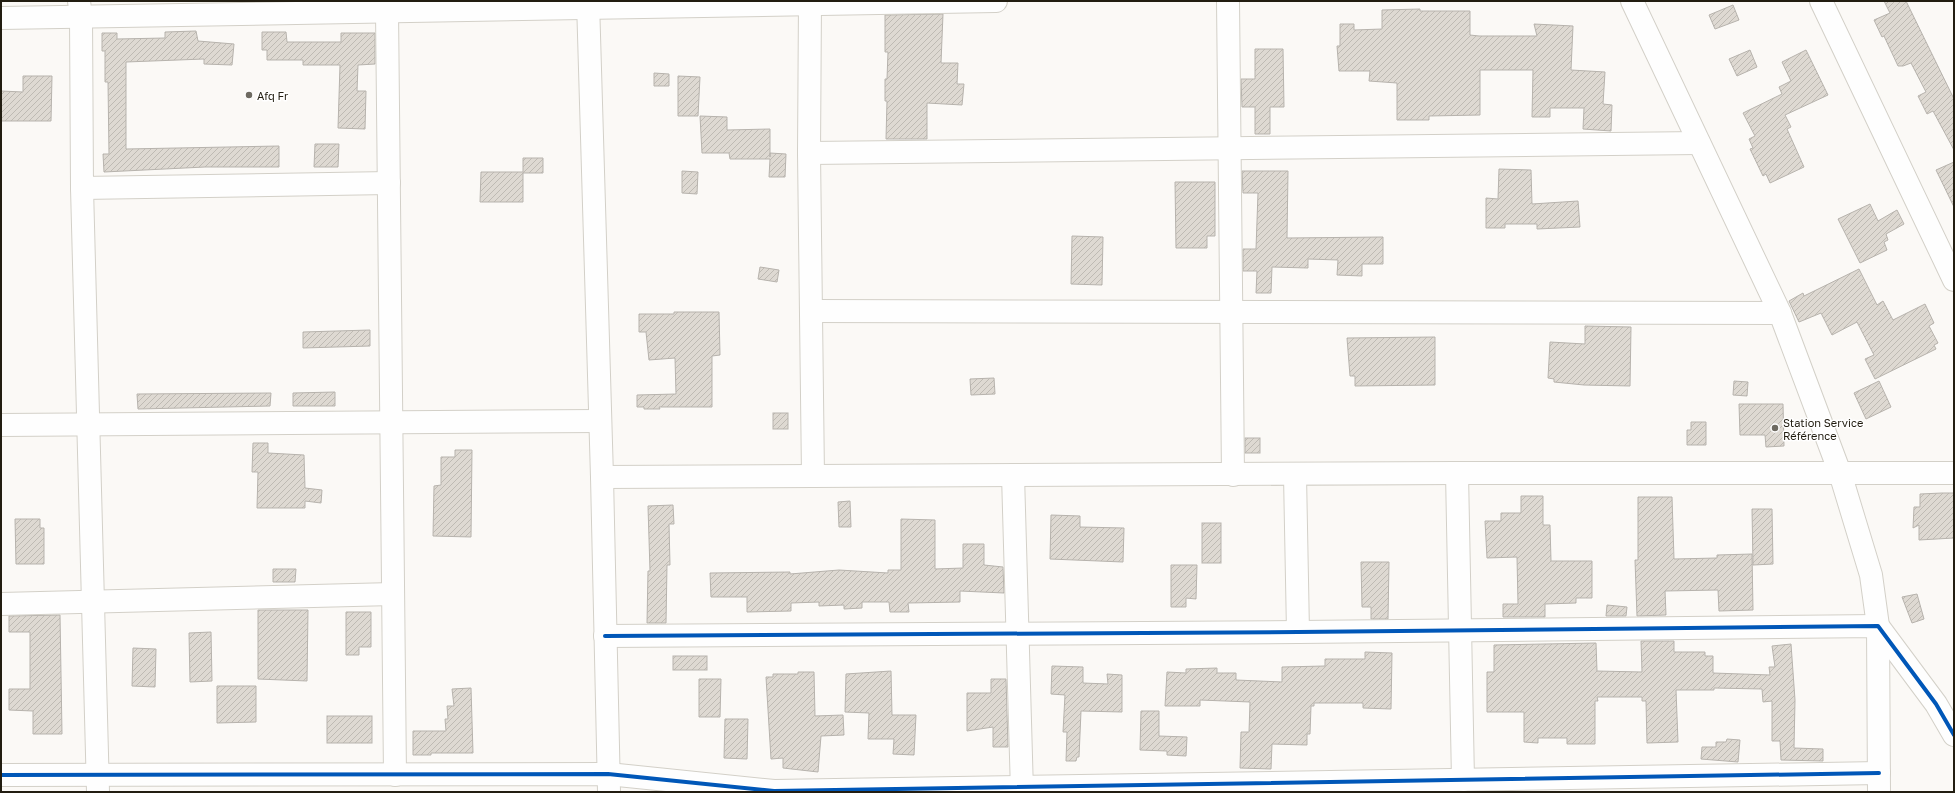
<svg xmlns="http://www.w3.org/2000/svg" width="1955" height="793" font-family="'Golos Text',sans-serif">
  <style>
    .building { fill: url(#building-hatch); stroke: #b7b3ad }
    .lines { fill: none; stroke-linecap: round; stroke-linejoin: round }
    .minor-casing { stroke: #d3d0c8; stroke-width: 24 }
    .minor { stroke: #fefefe; stroke-width: 22 }
    .cycleway-casing { stroke: #fff; stroke-width: 6 }
    .cycleway { stroke: #0057b8; stroke-width: 4 }
    .poi-dot { fill: #6e6a61; stroke: #fff; stroke-width: 1.5 }
    .labels { text-anchor: middle; dominant-baseline: central; stroke-width: 3; stroke-linejoin: round; paint-order: stroke }
    .poi-label { font-size: 11px; fill: #221d11; stroke: #fff; text-anchor: start }
  </style>
  <defs>
    <pattern id="building-hatch" width="6" height="6" patternUnits="userSpaceOnUse"><rect width="6" height="6" fill="#ded9d2"/><path d="M-1 1l2-2M0 6l6-6M5 7l2-2" fill="none" stroke="#bebab3"/></pattern>
  </defs>
  <rect width="100%" height="100%" fill="#fbf9f6"/>
  <g class="building">
    <path d="M1884,1H1906L1954,99V150L1933,111L1927,114L1918,96L1926,92L1911,63L1903,66H1898L1884,36L1882,37L1874,20L1890,13Z"/>
    <path d="M1733,5L1739,20L1715,29L1709,15Z"/>
    <path d="M1420,9V11H1470V35L1479,36H1537L1534,24L1573,26L1571,70L1605,72L1603,104L1612,105L1611,131L1583,129L1584,108H1550V117H1532L1533,70H1480V115L1429,116V120H1397V83L1369,81L1370,71H1339L1337,46H1340V24H1354V30L1382,29V10Z"/>
    <path d="M943,14L941,63H958L957,84H964L962,105L927,103V139H886L887,101H885V79H887L888,52H885V15Z"/>
    <path d="M196,31L198,41L234,44L232,65L204,64V59L126,62V149L279,146V167H205L104,172L103,154H109L108,82H105V51H102V33H117V39L165,38V32Z"/>
    <path d="M262,32H286L287,42H341V33H375V64L358,65L357,91H366L365,129L338,128L340,65H303V60H267V50H262Z"/>
    <path d="M1255,49H1283L1284,107H1270V134H1255V107H1242L1241,79H1255Z"/>
    <path d="M1750,50L1757,67L1737,76L1729,59Z"/>
    <path d="M1806,50L1828,95L1785,115L1791,127L1787,129L1804,167L1770,183L1766,174L1763,176L1750,149L1753,148L1749,139L1755,136L1743,113L1782,94L1779,87L1791,81L1782,62Z"/>
    <path d="M654,73L669,74V86H654Z"/>
    <path d="M23,76H52L51,121H1V91L23,92Z"/>
    <path d="M678,76L700,77L698,116H678Z"/>
    <path d="M700,116L727,117V130L770,129V157V153L786,154L785,177H769L770,159H730L729,153H702Z"/>
    <path d="M315,144H339L338,167H314Z"/>
    <path d="M523,158H543V173H523V202H480L481,172H523Z"/>
    <path d="M1954,162V207L1936,170Z"/>
    <path d="M1499,169L1531,170L1532,204L1578,201L1580,227L1537,229V224H1505V228H1486V198L1498,199Z"/>
    <path d="M682,171L698,172L697,194L682,193Z"/>
    <path d="M1242,171H1288L1287,238L1383,237V264H1362V276L1337,275L1338,260L1308,259V268L1272,267L1271,293H1256L1257,271H1243V249H1256L1258,193H1243Z"/>
    <path d="M1175,182H1215V236H1207V248H1176Z"/>
    <path d="M1870,204L1878,221L1897,210L1904,224L1886,234L1888,240L1884,242L1887,250L1860,263L1838,219Z"/>
    <path d="M1072,236L1103,237L1102,285L1071,284Z"/>
    <path d="M760,267L779,270L777,282L758,279Z"/>
    <path d="M1859,269L1877,305L1883,301L1893,320L1925,304L1934,323L1929,326L1938,343L1934,345L1936,349L1875,379L1865,359L1874,355L1857,322L1832,335L1821,313L1799,322L1789,301L1803,293L1804,296Z"/>
    <path d="M674,312H719L720,355L712,356V407H659L660,409H644V407H637V395L676,394L675,358L649,360L646,332H639V314H674Z"/>
    <path d="M1585,326L1631,327L1630,386L1584,385L1554,382V379L1548,378L1550,342L1585,344Z"/>
    <path d="M370,330V346L303,348V332Z"/>
    <path d="M1435,337V385L1355,386V376H1350L1347,338Z"/>
    <path d="M994,378L995,394L971,395L970,379Z"/>
    <path d="M1734,381L1748,382L1747,396L1733,395Z"/>
    <path d="M1879,381L1891,407L1866,419L1854,393Z"/>
    <path d="M335,392V406H293V393Z"/>
    <path d="M271,393L270,406L138,409L137,394Z"/>
    <path d="M1739,404H1783L1784,446L1766,447L1765,435H1740Z"/>
    <rect x="773" y="413" width="15" height="16"/>
    <path d="M1691,422H1706V445H1687V430H1691Z"/>
    <rect x="1245" y="438" width="15" height="15"/>
    <path d="M253,443H268V453L304,455L305,488L322,490L321,503L305,501V508H257L258,472H252Z"/>
    <path d="M455,450H472L471,537L433,536L434,486L441,485V457H455Z"/>
    <path d="M1942,493H1954V538L1919,540V525L1913,528L1914,507H1920V494Z"/>
    <path d="M1521,496H1543V525H1550L1551,561H1592V598H1576V603L1545,604V617H1503V604H1518L1517,557L1487,558L1485,521H1501V513H1521Z"/>
    <path d="M1638,497H1672L1674,559L1717,558V555L1752,554L1753,610L1719,611L1718,590L1665,591L1666,615L1637,616L1635,560H1638Z"/>
    <path d="M850,501L851,527H839L838,502Z"/>
    <path d="M673,505L674,524H669L670,565H667L666,623H647L648,571H650L648,506Z"/>
    <path d="M1752,509H1772L1773,564L1753,565Z"/>
    <path d="M1051,515L1080,516V527L1124,528L1123,562L1050,559Z"/>
    <path d="M15,519H40V528H44V564H16Z"/>
    <path d="M901,519L935,520V569L963,568V544H984V565L1003,567L1004,593L960,591V602L908,603L909,612H890L889,602H862V608L844,609V605L819,606V602L791,603V611L747,612V597H711L710,573L790,572V574L839,570L888,573V570H901Z"/>
    <rect x="1202" y="523" width="19" height="40"/>
    <path d="M1361,562H1389L1388,619H1371V607H1362Z"/>
    <path d="M1171,565H1197L1196,599L1186,598V607H1171Z"/>
    <path d="M273,569H296L295,582H273Z"/>
    <path d="M1917,594L1924,619L1912,623L1902,597Z"/>
    <path d="M1607,605L1627,607L1626,616H1606Z"/>
    <path d="M258,610H308L307,681L258,679Z"/>
    <path d="M346,612H371V647H359V655H346Z"/>
    <path d="M60,615L62,734H33V711L9,710V689H30V632H9V616Z"/>
    <path d="M211,632L212,681L190,682L189,633Z"/>
    <path d="M1641,641H1674V652H1705V656H1713V673L1770,675L1769,667H1775L1772,646L1791,644L1795,700L1794,748L1823,749V761L1781,760L1780,741H1772V701L1763,702L1762,689L1714,688V690H1676L1678,742L1647,743L1646,701H1642V697H1597L1598,701H1595V744H1567V738H1538V743L1524,742V712H1487V672H1494V645L1596,643L1597,671L1642,672Z"/>
    <path d="M133,648L156,649L155,687L132,686Z"/>
    <path d="M1365,652L1392,653L1391,709L1363,708V703H1314V706H1311L1310,734H1307V745L1272,744L1271,769L1240,768L1241,732H1249L1250,702L1200,700V706H1165L1167,672L1186,673V669L1217,668V673H1236V680L1282,682V667L1325,666V659H1365Z"/>
    <rect x="673" y="656" width="34" height="14"/>
    <path d="M1052,666L1083,667V683L1108,684L1107,674L1122,675V712L1081,711L1079,757H1077L1076,761H1066L1067,732H1063L1065,695L1051,694Z"/>
    <path d="M891,671L892,715H916L914,755L893,754L894,739H868L869,713L845,712L846,674Z"/>
    <path d="M798,672H814L815,716L843,715L844,735L821,736L818,772L783,768V758L771,759L766,677H773V674H798Z"/>
    <path d="M699,679H721L720,717H699Z"/>
    <path d="M991,679H1006L1008,747H993V727L967,731V693H991Z"/>
    <path d="M217,686H256V722L217,723Z"/>
    <path d="M471,688L473,753H431V755H413V731H446L445,719H448L447,706H454L452,689Z"/>
    <path d="M1141,711H1159V736L1187,737L1186,756L1167,755V751L1140,750Z"/>
    <rect x="327" y="716" width="45" height="27"/>
    <path d="M725,719H748L747,759L724,758Z"/>
    <path d="M1727,739L1740,740L1738,762L1701,759L1702,747H1716V742H1726Z"/>
  </g>
  <g class="lines">
    <g class="minor-casing">
      <g id="minor">
        <path d="M79,1L81,17L82,188L389,183"/>
        <path d="M588,1L602,477L609,792"/>
        <path d="M810,1L809,153L813,476"/>
        <path d="M1228,1L1233,475"/>
        <path d="M1632,1L1780,313L1840,473L1871,575L1878,626L1879,792"/>
        <path d="M1821,1L1954,280"/>
        <path d="M387,11L395,775"/>
        <path d="M1,18L996,1"/>
        <path d="M809,153L1699,143"/>
        <path d="M82,188L98,792"/>
        <path d="M811,311L1780,313"/>
        <path d="M1,425L600,421"/>
        <path d="M1457,473L1463,780"/>
        <path d="M1013,475L1022,792"/>
        <path d="M1295,475L1298,632"/>
        <path d="M602,477L1457,473H1954"/>
        <path d="M1,604L393,594"/>
        <path d="M605,636L1298,632L1878,626L1936,704L1954,735"/>
        <path d="M1,775L608,774L774,791L1879,773"/>
      </g>
    </g>
    <use href="#minor" class="minor"/>
    <g class="cycleway-casing">
      <g id="cycleway">
        <path d="M605,636L1298,632L1878,626L1936,704L1954,735"/>
        <path d="M1,775L608,774L774,791L1879,773"/>
      </g>
    </g>
    <use href="#cycleway" class="cycleway"/>
  </g>
  <g class="poi-dot">
    <circle cx="249" cy="95" r="4"/>
    <circle cx="1775" cy="428" r="4"/>
  </g>
  <g class="labels">
    <g class="poi-label">
      <text x="257" y="95">Afq Fr</text>
      <text x="1783" y="422">Station Service<tspan x="1783" dy="13">Référence</tspan></text>
    </g>
  </g>
  <rect width="1955" height="793" fill="none" stroke="#221d11" stroke-width="4"/>
</svg>
